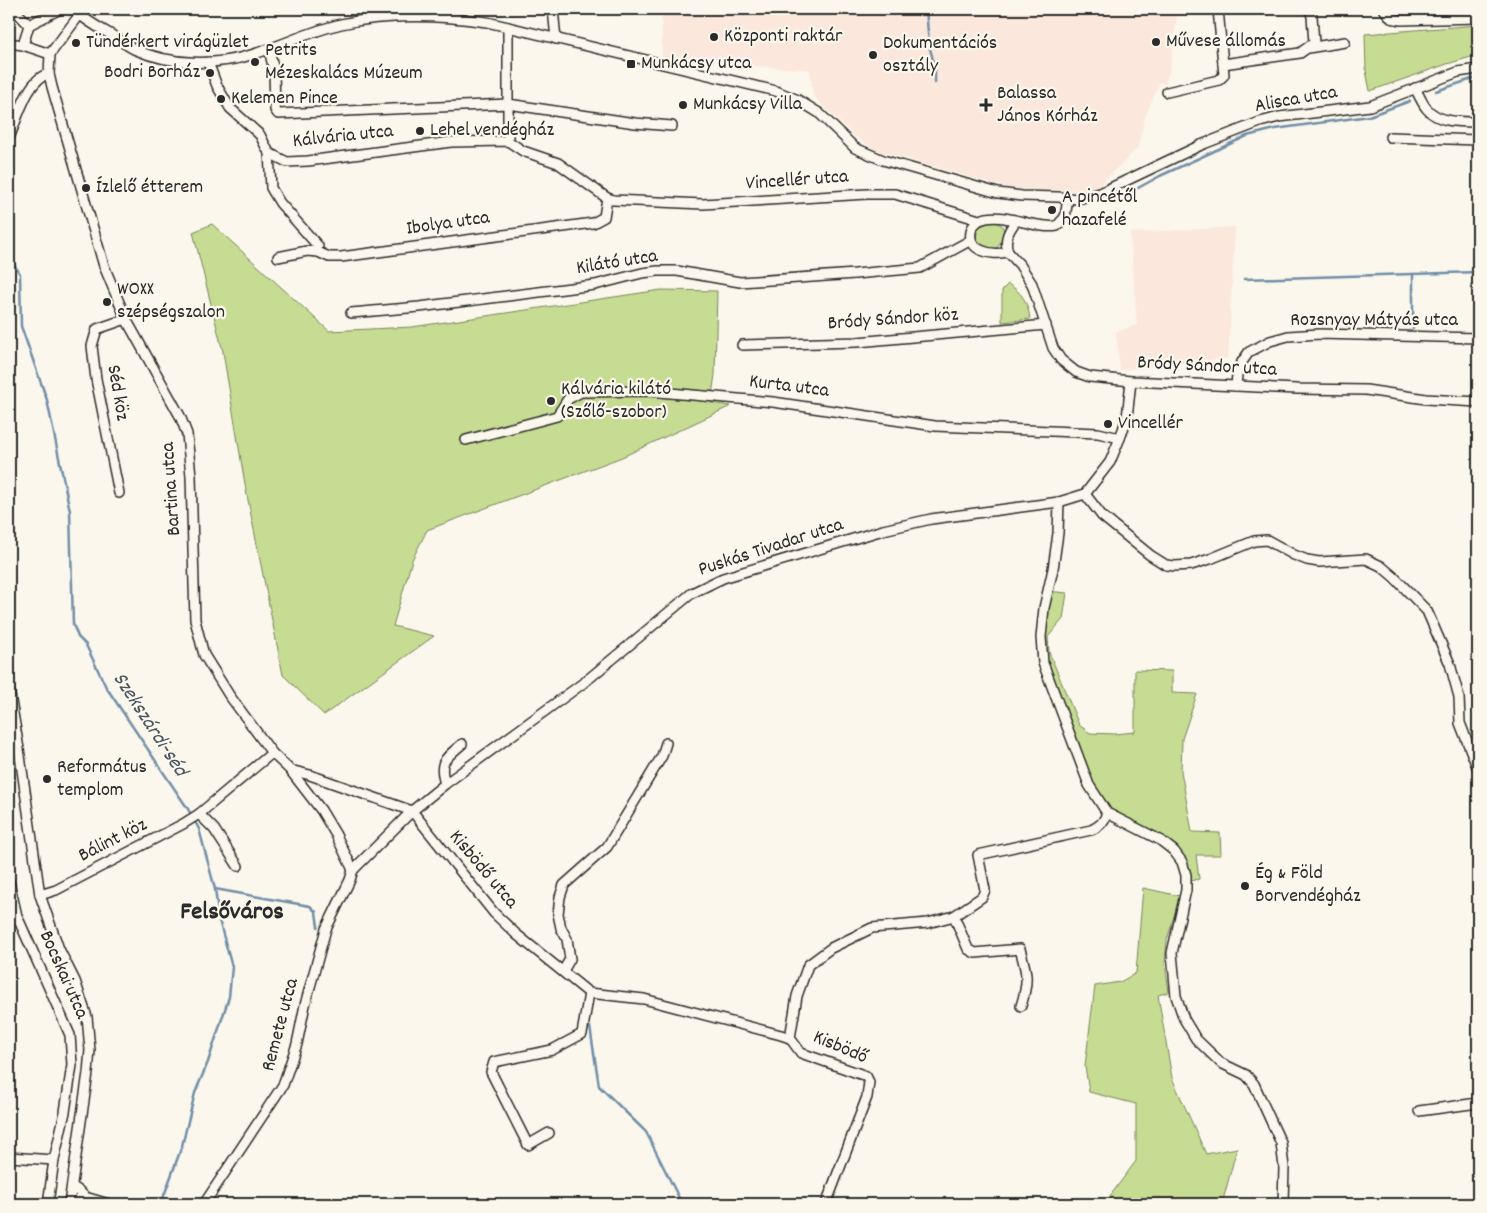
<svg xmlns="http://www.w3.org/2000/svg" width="1487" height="1213" font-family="Dekko,sans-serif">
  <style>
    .built { fill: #fbe7dc }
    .green { fill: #c6dc92; stroke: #78845e }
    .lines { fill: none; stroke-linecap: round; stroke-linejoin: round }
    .stream { stroke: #718ea8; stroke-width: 2.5 }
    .minor-casing { stroke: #2b2b2b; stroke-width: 12 }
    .minor { stroke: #fbf7ec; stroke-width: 9 }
    .poi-dot { fill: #2b2b2b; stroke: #fbf7ec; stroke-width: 2 }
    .labels { text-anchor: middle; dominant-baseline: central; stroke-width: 4.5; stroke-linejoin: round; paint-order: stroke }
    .poi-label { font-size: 20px; fill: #2b2b2b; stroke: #fbf7ec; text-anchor: start }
    .street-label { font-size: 20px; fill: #2b2b2b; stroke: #fbf7ec }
    .water-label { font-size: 21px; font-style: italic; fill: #48545f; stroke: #fbf7ec }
    .district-label { font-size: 25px; font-weight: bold; fill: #2b2b2b; stroke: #fbf7ec }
  </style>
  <rect width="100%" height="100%" fill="#fbf7ec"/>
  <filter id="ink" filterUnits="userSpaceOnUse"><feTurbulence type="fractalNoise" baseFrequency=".02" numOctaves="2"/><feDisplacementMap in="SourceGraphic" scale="10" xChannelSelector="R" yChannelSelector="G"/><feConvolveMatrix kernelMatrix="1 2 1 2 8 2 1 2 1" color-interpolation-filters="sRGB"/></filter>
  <g filter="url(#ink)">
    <g class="built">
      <path d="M662,9H1174L1173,14L1177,15L1170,69L1165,84L1160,82L1146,114L1137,149L1093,191L1011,189L873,149L853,135L813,96L810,70L743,65V60L662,57Z"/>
      <path d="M1235,227L1228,358L1120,370L1116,332L1137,325L1130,233Z"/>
    </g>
    <g class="green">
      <path d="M1478,25V55L1447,64L1370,91L1366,71L1365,34Z"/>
      <path d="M996,222L1003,226C1005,233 1001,244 996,249L982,247L976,237L978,228L986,223Z"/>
      <path d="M212,224L329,331L412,327L661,290L717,291L715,374L711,403L731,406L622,457L427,530L412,560L393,626L434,636L324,715L283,675L246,490L223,352L193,232Z"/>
      <path d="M1008,284C1023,293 1028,303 1030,319L1002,322V290Z"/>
      <path d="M1047,591L1067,593L1063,619L1048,637L1049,652L1079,725L1090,733L1115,734L1135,732V670L1172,671V693L1197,694L1182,739L1181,771L1192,832L1220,833L1221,855H1196L1199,879L1187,882L1174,851L1107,813L1089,785L1043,663Z"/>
      <path d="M1143,888L1180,896L1167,940L1165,963L1169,992L1158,995L1172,1078L1206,1154L1237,1148L1222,1204H1104L1136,1161V1104L1089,1092L1085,1066L1095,986L1120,982L1136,973Z"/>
    </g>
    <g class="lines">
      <g class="stream">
        <path d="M926,9L929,45L935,67V83"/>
        <path d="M1436,91L1478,77"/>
        <path d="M1114,201L1160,176L1247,136L1275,129L1369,116L1410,101"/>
        <path d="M9,256L20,274L21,326L47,400L70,511L73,624L78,637L86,645L106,687L188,809L199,829L215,889L219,920L232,967L229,997L208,1062L195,1093L182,1146L161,1204"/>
        <path d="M1244,279L1478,272"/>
        <path d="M1413,328V274"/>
        <path d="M215,889L310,906L316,912L318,927"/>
        <path d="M590,1027L599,1086L646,1132L682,1204"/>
      </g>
      <g class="minor-casing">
        <g id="minor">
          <path d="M14,9L29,25"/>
          <path d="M73,9C84,19 97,27 110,34C119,39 127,46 136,50C171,65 215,66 251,55C281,46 310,31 341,24C390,13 438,15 487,22L776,91L798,100L819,113L855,148L883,160L998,193L1022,196L1058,197L1078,199L1100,193L1201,145L1260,122L1279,117L1370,106L1458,72L1478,69"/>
          <path d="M553,9L556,39"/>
          <path d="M1384,9L1391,18L1401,20L1478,18"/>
          <path d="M508,27V104L635,123L672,126"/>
          <path d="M9,43L23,45L50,54"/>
          <path d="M23,45L29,25L60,9"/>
          <path d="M1308,48L1345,42"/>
          <path d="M269,49L274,71L275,110L278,114L508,104V141"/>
          <path d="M50,54L49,74L52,87L104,266L126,319L180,416L187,434L191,476L195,620L204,655L229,695L272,753L290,770L321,810L336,835L353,870"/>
          <path d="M50,54L84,9"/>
          <path d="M208,62L217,86L230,108L260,135L269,153L271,188L280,203L318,246"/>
          <path d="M1223,64L1300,53L1314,43L1312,16L1309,9"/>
          <path d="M1415,88C1419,95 1422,103 1427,109C1439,123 1461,122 1478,122"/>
          <path d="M1167,92L1219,80L1224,75L1218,9"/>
          <path d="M1390,137L1478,140"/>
          <path d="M9,138C17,120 28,77 49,74"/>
          <path d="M269,153L287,162L308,161L451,142L508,141L523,151L558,163L607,198L614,200L703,204L867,194H895L979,220"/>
          <path d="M1016,221C1008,231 1004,240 1008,252C992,256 964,251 972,228C974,225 977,221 980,220C1002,210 1034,230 1057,226L1065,217L1068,199"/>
          <path d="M1008,252L1020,265L1032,284L1053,348L1061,360L1076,372L1090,377L1131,381L1297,389L1366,390L1426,399L1478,402"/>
          <path d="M278,257L307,251L318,252L329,257H341L593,223L604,217L607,198"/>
          <path d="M351,313L419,307L595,285L642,273L658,271H677L740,282L855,274L920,268L971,240"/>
          <path d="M742,345L857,342L1046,325"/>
          <path d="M1236,386L1237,375L1242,362L1249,352L1270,341L1288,336L1319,334L1478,338"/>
          <path d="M466,440L557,416L568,399L581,392L647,391L773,402L935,426L1098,433L1120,438"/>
          <path d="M119,493L96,379L92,346L97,329L126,319"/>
          <path d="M1085,494L1102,516L1150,555L1166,565L1175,566L1191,565L1210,559L1254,541L1267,540L1294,555L1307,560L1319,562L1366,559L1381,566L1394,577L1427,611L1450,664L1459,697L1460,723L1478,769"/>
          <path d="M1059,502L1058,533L1053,569L1044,608L1041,637L1043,663L1089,785L1107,813L1160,840L1174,851L1182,862L1186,875V890L1172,953L1176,996L1184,1019L1196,1039L1221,1063L1246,1075L1254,1084L1281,1143L1284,1167L1283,1204"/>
          <path d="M9,689L19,749L40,895L59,949L75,981L87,1017L90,1050L88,1073L69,1204"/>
          <path d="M290,770L310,775L412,811L494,913L516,934L589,993L644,999L781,1035L790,1038L801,1053L866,1076L869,1082L867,1097L826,1204"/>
          <path d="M445,784C438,761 445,759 462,744"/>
          <path d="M199,814L214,829L238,866"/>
          <path d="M353,870L412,811L445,784L586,681L692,593L723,578L883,530L931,519L1059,502L1085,494L1110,462L1120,438L1127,418L1131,381"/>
          <path d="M9,881L17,916L70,1035L72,1065L65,1112L54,1160L48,1204"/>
          <path d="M40,895L56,890L183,824L199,814L272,753"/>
          <path d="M954,916L968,949L975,953L1020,949C1027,973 1029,980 1021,1006"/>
          <path d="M563,971L570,959L567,939L561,928L558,914L560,897L564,885L607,847L662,756L666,743"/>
          <path d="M790,1038L797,996L808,965L831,948L872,928L928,923L954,916L982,897L985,890L978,855L1091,830C1100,826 1104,822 1107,813"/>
          <path d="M1419,1111L1478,1103"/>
          <path d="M549,1133L528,1145L491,1072L494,1062L552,1050L582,1034L589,993"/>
          <path d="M9,1157L54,1160"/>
          <path d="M73,1187L79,1191L85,1197L109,1204"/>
          <path d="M76,1204L79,1199L85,1197"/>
          <path d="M204,1204L283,1085L297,1044L305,1005L326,929L350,880L353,870"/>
        </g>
      </g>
      <use href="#minor" class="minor"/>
    </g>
  </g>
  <g class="poi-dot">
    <circle cx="714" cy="37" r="5"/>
    <circle cx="1156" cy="42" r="5"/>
    <circle cx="76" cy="43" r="5"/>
    <circle cx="873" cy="55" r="5"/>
    <circle cx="255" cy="62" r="5"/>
    <rect x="626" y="59" width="10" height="10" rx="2.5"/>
    <circle cx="210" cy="73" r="5"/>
    <circle cx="221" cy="99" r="5"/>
    <circle cx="683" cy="105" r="5"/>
    <path d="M983.5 97.5h5v5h5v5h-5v5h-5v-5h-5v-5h5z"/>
    <circle cx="420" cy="131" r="5"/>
    <circle cx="86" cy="188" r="5"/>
    <circle cx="1052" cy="210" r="5"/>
    <circle cx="107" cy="302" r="5"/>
    <circle cx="551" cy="401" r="5"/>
    <circle cx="1108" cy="424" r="5"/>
    <circle cx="47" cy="779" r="5"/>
    <circle cx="1245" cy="886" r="5"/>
  </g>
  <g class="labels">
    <g class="poi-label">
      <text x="724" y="37">Központi raktár</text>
      <text x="1166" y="42">Művese állomás</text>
      <text x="86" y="43">Tündérkert virágüzlet</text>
      <text x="883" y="44">Dokumentációs<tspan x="883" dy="23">osztály</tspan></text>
      <text x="265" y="51">Petrits<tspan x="265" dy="23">Mézeskalács Múzeum</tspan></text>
      <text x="641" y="64">Munkácsy utca</text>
      <text x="200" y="73" text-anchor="end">Bodri Borház</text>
      <text x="997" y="94">Balassa<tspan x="997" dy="23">János Kórház</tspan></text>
      <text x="231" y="99">Kelemen Pince</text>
      <text x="693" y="105">Munkácsy Villa</text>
      <text x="430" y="131">Lehel vendégház</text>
      <text x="96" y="188">Ízlelő étterem</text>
      <text x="1062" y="198">A pincétől<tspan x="1062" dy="23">hazafelé</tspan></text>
      <text x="117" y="290">WOXX<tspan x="117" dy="23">szépségszalon</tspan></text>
      <text x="561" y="390">Kálvária kilátó<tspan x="561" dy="23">(Szőlő-szobor)</tspan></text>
      <text x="1118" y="424">Vincellér</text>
      <text x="57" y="768">Református<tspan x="57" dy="23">templom</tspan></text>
      <text x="1255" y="874">Ég &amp; Föld<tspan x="1255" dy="23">Borvendégház</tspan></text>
    </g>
    <g class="street-label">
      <text transform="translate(1296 100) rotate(-10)">Alisca utca</text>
      <text transform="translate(343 137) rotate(-6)">Kálvária utca</text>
      <text transform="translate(797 181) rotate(-4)">Vincellér utca</text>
      <text transform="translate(448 224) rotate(-8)">Ibolya utca</text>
      <text transform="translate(617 263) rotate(-9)">Kilátó utca</text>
      <text transform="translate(893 320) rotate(-4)">Bródy Sándor köz</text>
      <text x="1374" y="321">Rozsnyay Mátyás utca</text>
      <text transform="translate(1207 367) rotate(3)">Bródy Sándor utca</text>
      <text transform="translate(789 387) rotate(7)">Kurta utca</text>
      <text transform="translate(117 393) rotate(80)">Séd köz</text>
      <text transform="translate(172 489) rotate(-94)">Bartina utca</text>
      <text transform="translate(771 548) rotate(-18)">Puskás Tivadar utca</text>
      <text transform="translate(113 841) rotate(-27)">Bálint köz</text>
      <text transform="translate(483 870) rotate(50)">Kisbödő utca</text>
      <text transform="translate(63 975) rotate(66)">Bocskai utca</text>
      <text transform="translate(281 1025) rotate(-75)">Remete utca</text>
      <text transform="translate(840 1048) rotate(23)">Kisbödő</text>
    </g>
    <g class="water-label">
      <text transform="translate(149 725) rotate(57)">Szekszárdi-séd</text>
    </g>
    <g class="district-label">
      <text x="232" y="913">Felsőváros</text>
    </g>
  </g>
  <rect width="1487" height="1213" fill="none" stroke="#fbf7ec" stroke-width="30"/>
  <rect x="15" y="15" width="1457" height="1183" fill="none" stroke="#2b2b2b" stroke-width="2" filter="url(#ink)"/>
</svg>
